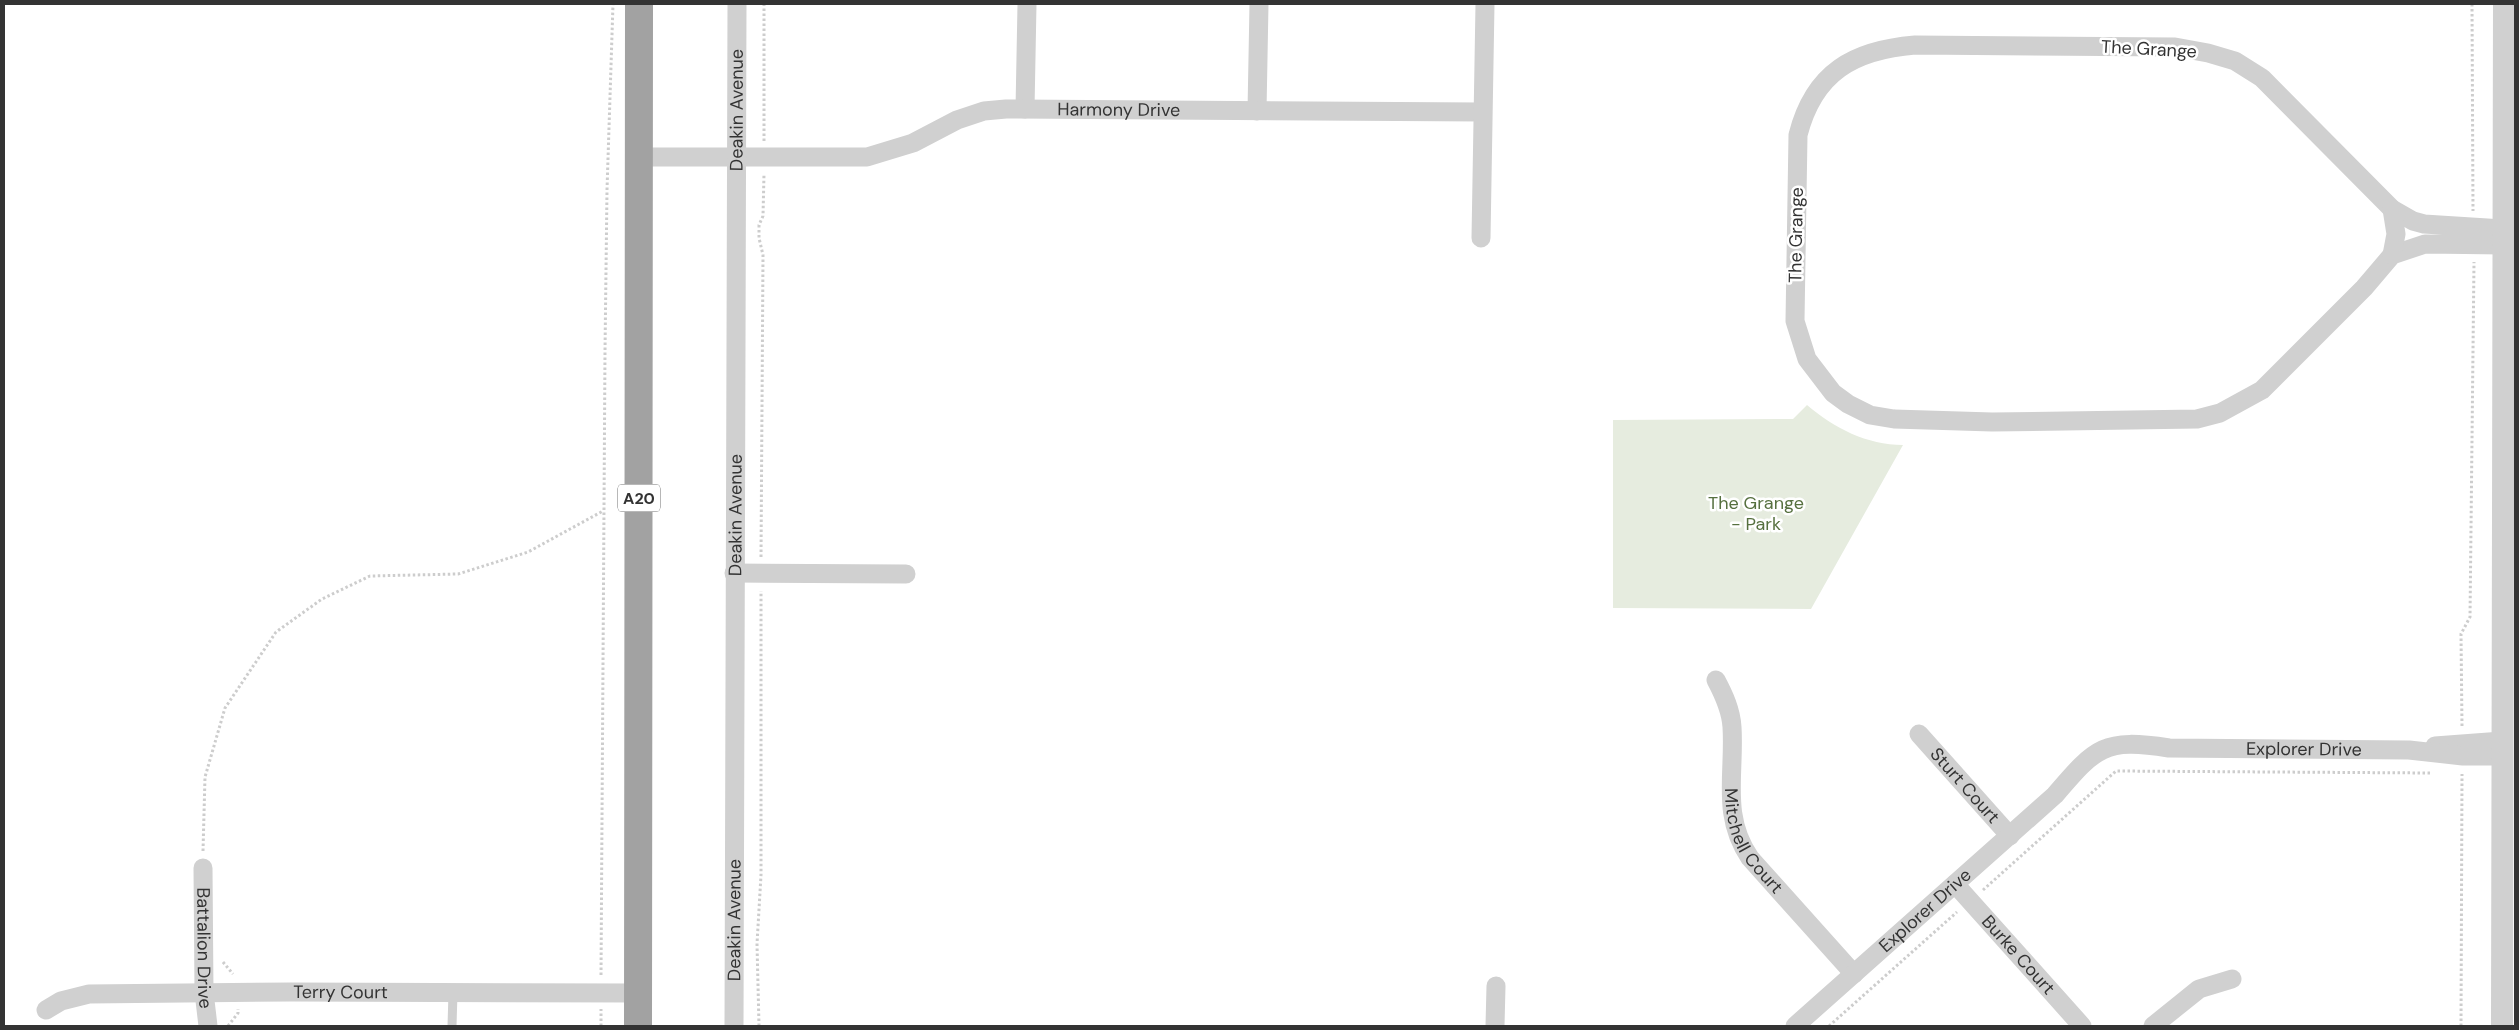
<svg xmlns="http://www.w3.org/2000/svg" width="2519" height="1030" font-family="'DM Sans',sans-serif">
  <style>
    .green { fill: #e6ecdf }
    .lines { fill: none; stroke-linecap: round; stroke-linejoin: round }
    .path { stroke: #cdcdcd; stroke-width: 3; stroke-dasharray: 2.5 2.5; stroke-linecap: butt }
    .service { stroke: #d0d0d0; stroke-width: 9 }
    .minor { stroke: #d0d0d0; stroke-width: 19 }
    .tertiary { stroke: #d0d0d0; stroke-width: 22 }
    .trunk { stroke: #a2a2a2; stroke-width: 28 }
    .labels { text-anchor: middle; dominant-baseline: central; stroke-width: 5; stroke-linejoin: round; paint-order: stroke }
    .shield { fill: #fff; stroke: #707070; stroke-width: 1 }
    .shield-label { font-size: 16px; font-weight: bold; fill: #333 }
    .street-label { font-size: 18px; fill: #333; stroke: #fff }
    .park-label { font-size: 18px; fill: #56703f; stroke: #fff }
  </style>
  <rect width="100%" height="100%" fill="#fff"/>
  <path class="green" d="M1807,405C1834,428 1867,445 1903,445L1811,609L1613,608V420L1793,419Z"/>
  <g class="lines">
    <g class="path">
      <path d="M2472,4L2473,211"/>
      <path d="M764,141V4"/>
      <path d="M761,557L763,255L759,238V225L763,216L764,174"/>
      <path d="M2462,726L2461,634L2470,617L2474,262"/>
      <path d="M203,851L205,777L225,708L276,632L322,599L370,576L458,574L528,552L603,511"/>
      <path d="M1983,890L2116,771L2431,773"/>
      <path d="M223,962L233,974"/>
      <path d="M601,975L605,351L607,190L613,4"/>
      <path d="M228,1026L238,1013V1009"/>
      <path d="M601,1026V1009"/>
      <path d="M759,1026L757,944L761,875V591"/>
      <path d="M1829,1026L1957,912"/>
      <path d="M2461,1026L2462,774"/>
    </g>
    <path class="service" d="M452,1026L453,993"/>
    <g class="minor">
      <path d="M1025,109L1027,4"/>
      <path d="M1257,111L1259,4"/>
      <path id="s1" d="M639,157H867L913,143L957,120L984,111L1006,109L1482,112"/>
      <path d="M2503,229L2424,224L2413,221L2392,209L2262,78L2235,61L2208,53L2175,47L1915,45C1854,50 1814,72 1798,135L1795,321L1807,359L1833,393L1848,404L1870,415L1894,419L1992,422L2197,419L2220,413L2262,390L2364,288L2392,255L2425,244L2504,245"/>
      <path d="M1481,238L1485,4"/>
      <path d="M2392,255L2396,234L2392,209"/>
      <path d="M734,573L906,574"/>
      <path id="s2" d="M1716,680C1724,695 1731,710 1732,727C1735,774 1721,816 1750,858L1854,974"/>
      <path id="s3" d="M1919,734L2010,836"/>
      <path d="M2435,746L2502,741"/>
      <path id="s4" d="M203,868L204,992L208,1026"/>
      <path id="s5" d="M1955,884L2082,1026"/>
      <path id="s6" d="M46,1010L61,1001L89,994L291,992L638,993"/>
      <path id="s7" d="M734,1026L737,4"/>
      <path d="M1495,1026L1496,986"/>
      <path id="s8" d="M1795,1026L2055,795C2096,747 2104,738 2169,748L2409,750L2463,756H2502"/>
      <path d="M2153,1026L2199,989L2232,979"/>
    </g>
    <path class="tertiary" d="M2502,1026L2504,4"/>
    <path class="trunk" d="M638,1026L639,4"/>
  </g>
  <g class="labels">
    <rect class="shield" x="618" y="484.5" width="42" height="27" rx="4"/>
    <g class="shield-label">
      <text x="639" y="498">A20</text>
    </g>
    <g class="street-label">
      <text transform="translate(2149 49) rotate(3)">The Grange</text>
      <text stroke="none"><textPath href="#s7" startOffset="916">Deakin Avenue</textPath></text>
      <text stroke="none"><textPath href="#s1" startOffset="489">Harmony Drive</textPath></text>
      <text transform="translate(1796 235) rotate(-89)">The Grange</text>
      <text stroke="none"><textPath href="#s7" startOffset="511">Deakin Avenue</textPath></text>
      <text stroke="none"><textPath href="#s8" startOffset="616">Explorer Drive</textPath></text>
      <text stroke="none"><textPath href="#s3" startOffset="69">Sturt Court</textPath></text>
      <text stroke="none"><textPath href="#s2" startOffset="170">Mitchell Court</textPath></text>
      <text stroke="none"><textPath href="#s8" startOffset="174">Explorer Drive</textPath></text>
      <text stroke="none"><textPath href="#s7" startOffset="106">Deakin Avenue</textPath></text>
      <text stroke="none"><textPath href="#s4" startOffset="80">Battalion Drive</textPath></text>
      <text stroke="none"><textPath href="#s5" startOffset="95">Burke Court</textPath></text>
      <text stroke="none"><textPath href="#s6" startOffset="298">Terry Court</textPath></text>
    </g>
    <g class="park-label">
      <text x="1756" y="503">The Grange<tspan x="1756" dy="21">- Park</tspan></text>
    </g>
  </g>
  <rect width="2519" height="1030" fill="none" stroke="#333333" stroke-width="10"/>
</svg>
